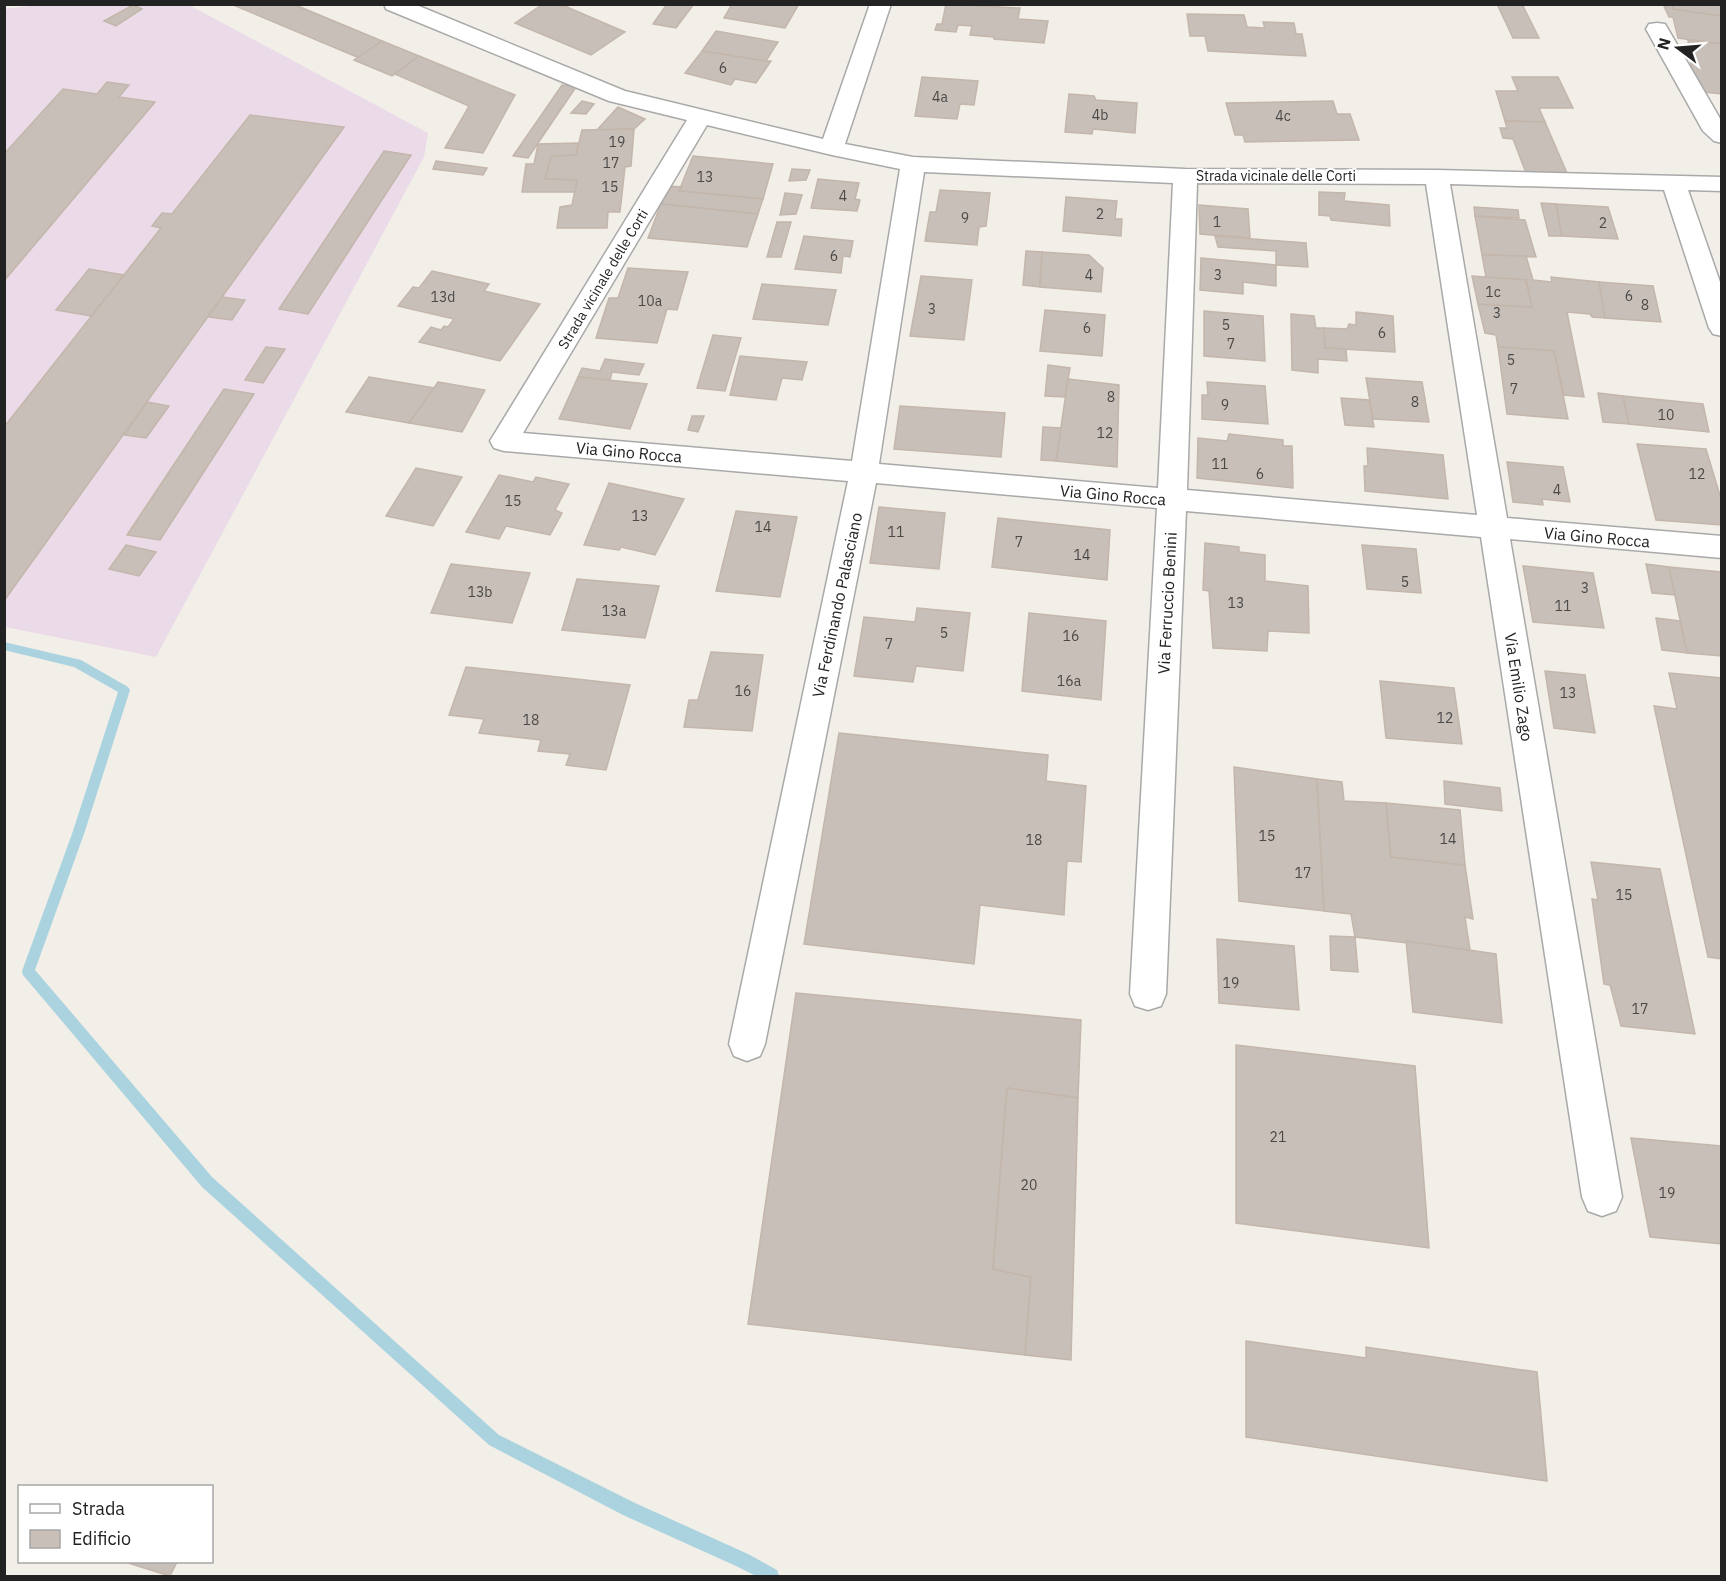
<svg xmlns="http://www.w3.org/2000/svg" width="1726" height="1581" font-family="'IBM Plex Sans',sans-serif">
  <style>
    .industrial { fill: #ebdbe8 }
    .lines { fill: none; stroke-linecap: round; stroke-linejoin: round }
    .stream { fill: #aad3df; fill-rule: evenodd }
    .building { fill: #c7bfb8; stroke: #c4b6ab; stroke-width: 1.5 }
    .minor-casing { stroke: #a9a9a9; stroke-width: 3 }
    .minor { fill: #fff; fill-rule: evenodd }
    .labels { text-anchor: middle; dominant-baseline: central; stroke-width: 4.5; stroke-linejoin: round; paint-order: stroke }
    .number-label { font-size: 14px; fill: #4b4948 }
    .far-street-label { font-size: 14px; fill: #222; stroke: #fff }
    .street-label { font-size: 16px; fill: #222; stroke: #fff }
  </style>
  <rect width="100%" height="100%" fill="#f2efe9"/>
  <path class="industrial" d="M47,4L189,5L428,133L424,157L156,657L5,627L4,9Z"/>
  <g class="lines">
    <path class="stream" d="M4,642L81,660L128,687L130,690L84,834L35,970L212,1177L499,1435L635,1503L748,1554L777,1570L779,1576H756L736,1566L623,1515L489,1445L202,1187L23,975L22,971L72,834L118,692L74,667L4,650Z"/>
  </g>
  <g class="building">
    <path d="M231,4H293L382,41L359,58Z"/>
    <path d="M543,4H560L625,32L591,55L515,23Z"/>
    <path d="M667,4H694L676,28L653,24Z"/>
    <path d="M732,4H799L785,28L724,18Z"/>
    <path d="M946,4L1020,8L1018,19L1048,21L1044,43L994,39V37L970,35L972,26L958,25L956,32L935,30L937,24H942Z"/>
    <path d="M1497,4H1522L1539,38H1513Z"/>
    <path d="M1663,4H1673V9L1722,16L1721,44L1678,38L1673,17H1669Z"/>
    <path d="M1673,4H1722V16L1673,9Z"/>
    <path d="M133,5L142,9L116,26L104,21Z"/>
    <path d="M1187,14L1244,15L1247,27L1265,28L1263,22L1294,23L1296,34H1302L1306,56L1208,51L1205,36H1190Z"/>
    <path d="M716,31L778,42L766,61L702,51Z"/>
    <path d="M1688,40L1722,44V94L1703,92L1700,81L1693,80Z"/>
    <path d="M382,41L419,56L392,76L354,60Z"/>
    <path d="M702,51L766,61H771L756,83L735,79L731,85L685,73Z"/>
    <path d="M419,56L515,95L483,153L445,148L469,106L395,74Z"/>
    <path d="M922,77L978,81L974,105L960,104L957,119L915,116Z"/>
    <path d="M1512,77H1558L1573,108H1539L1545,122L1505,121L1496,91H1518Z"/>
    <path d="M107,82L129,85L119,97L155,102L4,281V154L63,89L97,94Z"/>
    <path d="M562,85L576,87L528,158L513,156Z"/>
    <path d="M1069,94L1094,96L1096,100L1137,103L1135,133L1093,129L1092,134L1065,132Z"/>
    <path d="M582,101L594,104L586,114L571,113Z"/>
    <path d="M1333,101L1337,114H1350L1359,140L1245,142L1243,135H1235L1226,103Z"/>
    <path d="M618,107L645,119L634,129L597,130Z"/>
    <path d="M250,115L344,127L4,601V427L161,228L152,226L162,213L172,214Z"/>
    <path d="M1505,121L1545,122L1567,173H1526L1513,139L1503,138L1500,128H1507Z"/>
    <path d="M634,129L631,166L625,167L620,212H608L607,228H557L560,207L572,205L577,180L545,179L551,156L576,155L582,130Z"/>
    <path d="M578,143L576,155L551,156L545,179L577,180L575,192H522L526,164H534L538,144Z"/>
    <path d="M384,151L411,155L308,314L279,309Z"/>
    <path d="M693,156L773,164L763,199L679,191Z"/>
    <path d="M436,161L487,168L483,175L433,169Z"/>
    <path d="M792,169L810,170L806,180L789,181Z"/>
    <path d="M818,179L859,183L855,199L860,200L857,211L811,208Z"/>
    <path d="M668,186L682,187L679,191L763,199L758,214L661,204Z"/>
    <path d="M940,190L990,193L986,226L979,227L977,245L925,241L930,212H936Z"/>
    <path d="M1319,192L1345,193L1344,201L1389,205L1390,226L1331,220L1330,216L1319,215Z"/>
    <path d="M785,193L802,195L796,214L780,215Z"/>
    <path d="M1066,197L1117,201L1115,219H1122L1121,236L1063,231Z"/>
    <path d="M1541,203L1556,204L1562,236H1549Z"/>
    <path d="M661,204L758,214L747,247L648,238Z"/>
    <path d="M1556,204L1608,207L1618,239L1562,236Z"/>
    <path d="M1199,205L1248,209L1250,238L1200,234Z"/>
    <path d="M1474,207L1518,210L1519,218L1475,216Z"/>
    <path d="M1475,216L1525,220L1536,257L1482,255Z"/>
    <path d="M777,222H791L781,257H767Z"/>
    <path d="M804,236L853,241L850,257L843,256L841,273L795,269Z"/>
    <path d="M1215,236L1306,243L1308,267L1276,265V251L1218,247Z"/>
    <path d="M1026,251L1042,252L1040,287L1023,285Z"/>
    <path d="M1042,252L1089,255L1103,268L1101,292L1040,287Z"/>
    <path d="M1482,255L1526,256L1533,280L1552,282L1551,277L1599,282L1605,318L1592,317L1590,314L1567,312L1584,397L1564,395L1554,351L1498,347L1496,335L1485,333L1478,304L1532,307L1526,280L1486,277Z"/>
    <path d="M1201,258L1276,265V286L1243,282V294L1200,290Z"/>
    <path d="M628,268L688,272L677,310L667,309L657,343L596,338L609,298H618Z"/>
    <path d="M89,269L124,275L91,316L56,310Z"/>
    <path d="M432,271L489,284L484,291L540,304L500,361L419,342L431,327L441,330L444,326L448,327L454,319L398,306L413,287L419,288Z"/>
    <path d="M921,276L972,280L964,340L910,336Z"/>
    <path d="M1472,276L1526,280L1532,307L1478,304Z"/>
    <path d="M1599,282L1653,286L1661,322L1605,318Z"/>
    <path d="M762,284L836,290L828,325L753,319Z"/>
    <path d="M222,297L245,300L232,320L208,317Z"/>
    <path d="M1045,310L1105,315L1102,356L1040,351Z"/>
    <path d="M1204,311L1263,316L1265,361L1204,356Z"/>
    <path d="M1356,312L1393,316L1395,352L1325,348L1324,328L1347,329L1349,324L1356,325Z"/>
    <path d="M1291,314L1314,316L1316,328H1324L1325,348L1346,349L1347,361L1318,359V373L1292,370Z"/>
    <path d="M713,335L741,338L725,391L697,388Z"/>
    <path d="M266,347L285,349L263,383L245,380Z"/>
    <path d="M1498,347L1554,351L1568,419L1507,414Z"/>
    <path d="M740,356L807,362L802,380L782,378L776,400L730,395Z"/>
    <path d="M605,359L644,364L639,375L612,372L610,380L578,377L582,368L600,371Z"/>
    <path d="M1048,365L1070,368L1065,397L1045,396Z"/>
    <path d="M369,377L435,388L409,423L346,412Z"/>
    <path d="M578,377L647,384L630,429L559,419Z"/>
    <path d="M1366,378L1422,382L1429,422L1373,419Z"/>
    <path d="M1068,379L1119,385L1117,467L1056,461Z"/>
    <path d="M438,382L485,390L462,432L409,423Z"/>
    <path d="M1207,382L1265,386L1268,424L1202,419V395H1208Z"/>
    <path d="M224,389L254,394L160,540L127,535Z"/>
    <path d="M1598,393L1623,396L1629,424L1603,422Z"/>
    <path d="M1623,396L1703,404L1709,432L1629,424Z"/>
    <path d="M1341,398L1369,400L1374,427L1345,425Z"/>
    <path d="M147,402L169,406L146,438L124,435Z"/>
    <path d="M900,406L1005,413L1001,457L894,449Z"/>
    <path d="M692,416H704L698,432L688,430Z"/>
    <path d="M1043,427L1061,428L1056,461L1041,460Z"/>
    <path d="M1229,434L1283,440V446H1292L1293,488L1197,478L1198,438L1227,441Z"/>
    <path d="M1637,444L1706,449L1722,502V525L1656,520Z"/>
    <path d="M1367,448L1443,455L1448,499L1365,491L1364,466H1368Z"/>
    <path d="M1507,462L1563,467L1570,502L1542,499L1543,505L1513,502Z"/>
    <path d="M416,468L462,477L433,526L386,516Z"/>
    <path d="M499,475L533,482L536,477L569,484L555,510L562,513L550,535L506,526L499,539L466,532Z"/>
    <path d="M609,483L684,499L655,555L621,547L619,550L584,545Z"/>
    <path d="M879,507L945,513L939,569L870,563Z"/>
    <path d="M736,511L797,517L780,597L716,591Z"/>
    <path d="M998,518L1110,530L1107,580L992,567Z"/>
    <path d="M1205,543L1239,547V552L1265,555V581L1308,586L1309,633L1268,631L1267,651L1213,648L1209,591L1203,590Z"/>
    <path d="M126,545L156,552L139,576L109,569Z"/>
    <path d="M1362,545L1416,549L1421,593L1367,589Z"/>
    <path d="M451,564L530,573L512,623L431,613Z"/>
    <path d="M1646,564L1669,567L1675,595L1652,593Z"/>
    <path d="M1523,566L1593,573L1604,628L1533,622Z"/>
    <path d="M1669,567L1722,572V656L1687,653Z"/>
    <path d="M577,579L659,586L645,638L562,630Z"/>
    <path d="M917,608L970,613L963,671L916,666L913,682L854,676L864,617L915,622Z"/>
    <path d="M1029,613L1106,621L1101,700L1022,691Z"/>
    <path d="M1656,618L1680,621L1687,653L1662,650Z"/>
    <path d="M711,652L763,655L752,731L684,727L689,700H698Z"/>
    <path d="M466,667L630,685L606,770L566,765L570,754L538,751L541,740L479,733L484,719L449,715Z"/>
    <path d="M1545,671L1585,675L1595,733L1554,728Z"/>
    <path d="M1669,673L1722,678V959L1708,957L1654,706L1677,709Z"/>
    <path d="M1380,681L1454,688L1462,744L1386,738Z"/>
    <path d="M839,733L1048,755L1046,781L1086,786L1081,862L1067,861L1064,915L980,905L974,964L804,944Z"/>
    <path d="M1234,767L1317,779L1324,911L1239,901Z"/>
    <path d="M1317,779L1342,782L1344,801L1386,803L1391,857L1465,865L1473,919L1465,917L1470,950L1355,937L1351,914L1324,911Z"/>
    <path d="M1444,781L1500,788L1502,811L1445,804Z"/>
    <path d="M1386,803L1460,810L1465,865L1391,857Z"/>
    <path d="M1591,862L1660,869L1695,1034L1621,1026L1610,985L1604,984L1592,899L1598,900Z"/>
    <path d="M1330,936L1355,937L1358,972L1331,970Z"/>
    <path d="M1217,939L1294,946L1299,1010L1219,1003Z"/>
    <path d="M1406,941L1496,954L1502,1023L1413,1012Z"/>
    <path d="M796,993L1081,1020L1078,1098L1007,1088L993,1269L1031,1277L1025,1355L748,1324Z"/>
    <path d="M1236,1045L1415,1066L1429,1248L1236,1223Z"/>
    <path d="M1007,1088L1078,1098L1071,1360L1025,1355L1031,1277L993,1269Z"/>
    <path d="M1631,1138L1721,1146L1722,1244L1650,1237Z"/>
    <path d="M1246,1341L1366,1358V1347L1537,1372L1547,1481L1246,1437Z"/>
    <path d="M125,1562H177L170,1576Z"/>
  </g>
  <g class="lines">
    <g class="minor-casing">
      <g id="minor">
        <path d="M384,4H414L625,91L823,139L870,4H891L845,144L913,157L1185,169L1437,170L1722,177V191L1688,190L1722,288V336L1713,334L1709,328L1664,190L1450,184L1507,518L1722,536V558L1510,539L1622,1197L1616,1211L1602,1216L1588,1211L1582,1197L1481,537L1186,511L1166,994L1161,1006L1148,1010L1135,1006L1130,994L1157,508L876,483L765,1044L760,1056L747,1061L734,1056L729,1044L848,481L504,451L494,448L490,441L687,120L609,101L386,9ZM707,125L832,155L900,169L852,461L523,433ZM924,172L1173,183L1158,488L879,464ZM1197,183L1426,184L1477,515L1187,490Z"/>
        <path d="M1657,23L1665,24L1668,29L1722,122V143L1714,141L1703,131L1646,29L1649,24Z"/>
      </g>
    </g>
    <use href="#minor" class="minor"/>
  </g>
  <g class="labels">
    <g class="number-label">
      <text x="723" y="68">6</text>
      <text x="940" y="97">4a</text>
      <text x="1100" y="115">4b</text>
      <text x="1283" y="116">4c</text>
      <text x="617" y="142">19</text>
      <text x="611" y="163">17</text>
      <text x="705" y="177">13</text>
      <text x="610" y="187">15</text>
      <text x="843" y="196">4</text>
      <text x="1100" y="214">2</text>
      <text x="965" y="218">9</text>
      <text x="1217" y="222">1</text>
      <text x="1603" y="223">2</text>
      <text x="834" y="256">6</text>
      <text x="1089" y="275">4</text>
      <text x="1218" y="275">3</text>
      <text x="1493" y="292">1c</text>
      <text x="1629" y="296">6</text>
      <text x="443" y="297">13d</text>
      <text x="650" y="301">10a</text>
      <text x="1645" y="305">8</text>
      <text x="932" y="309">3</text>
      <text x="1497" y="313">3</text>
      <text x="1226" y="325">5</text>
      <text x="1087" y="328">6</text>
      <text x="1382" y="333">6</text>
      <text x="1231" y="344">7</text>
      <text x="1511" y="360">5</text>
      <text x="1514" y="389">7</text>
      <text x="1111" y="397">8</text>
      <text x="1415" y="402">8</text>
      <text x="1225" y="405">9</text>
      <text x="1666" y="415">10</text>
      <text x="1105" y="433">12</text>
      <text x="1220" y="464">11</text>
      <text x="1260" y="474">6</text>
      <text x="1697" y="474">12</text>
      <text x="1557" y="490">4</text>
      <text x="513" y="501">15</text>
      <text x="640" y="516">13</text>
      <text x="763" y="527">14</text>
      <text x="896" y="532">11</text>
      <text x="1019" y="542">7</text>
      <text x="1082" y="555">14</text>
      <text x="1405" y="582">5</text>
      <text x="1585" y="588">3</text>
      <text x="480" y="592">13b</text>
      <text x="1236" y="603">13</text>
      <text x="1563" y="606">11</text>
      <text x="614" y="611">13a</text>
      <text x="944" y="633">5</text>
      <text x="1071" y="636">16</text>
      <text x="889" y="644">7</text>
      <text x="1069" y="681">16a</text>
      <text x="743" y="691">16</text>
      <text x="1568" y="693">13</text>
      <text x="1445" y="718">12</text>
      <text x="531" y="720">18</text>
      <text x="1267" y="836">15</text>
      <text x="1448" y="839">14</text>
      <text x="1034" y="840">18</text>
      <text x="1303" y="873">17</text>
      <text x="1624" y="895">15</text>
      <text x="1231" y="983">19</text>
      <text x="1640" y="1009">17</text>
      <text x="1278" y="1137">21</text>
      <text x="1029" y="1185">20</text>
      <text x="1667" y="1193">19</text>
    </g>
    <g class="far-street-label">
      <text x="1276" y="176">Strada vicinale delle Corti</text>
      <text transform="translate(603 279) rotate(-59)">Strada vicinale delle Corti</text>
    </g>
    <g class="street-label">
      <text transform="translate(629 452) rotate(5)">Via Gino Rocca</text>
      <text transform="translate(1113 495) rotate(5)">Via Gino Rocca</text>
      <text transform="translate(1597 537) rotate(5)">Via Gino Rocca</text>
      <text transform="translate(1167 603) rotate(-87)">Via Ferruccio Benini</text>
      <text transform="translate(837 605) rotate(-78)">Via Ferdinando Palasciano</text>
      <text transform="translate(1519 687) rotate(81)">Via Emilio Zago</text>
    </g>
  </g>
  <rect width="1726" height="1581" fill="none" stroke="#222222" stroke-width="12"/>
  <rect x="18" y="1485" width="195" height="78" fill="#ffffff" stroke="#a7a7a7" stroke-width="1.5"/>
  <rect x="30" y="1504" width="30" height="9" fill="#ffffff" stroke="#a7a7a7" stroke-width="1.5"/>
  <text x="72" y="1515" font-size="18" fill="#222222">Strada</text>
  <rect x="30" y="1530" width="30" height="18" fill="#c7bfb8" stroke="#a7a7a7" stroke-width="1.5"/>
  <text x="72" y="1545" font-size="18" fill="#222222">Edificio</text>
  <g transform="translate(1678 48) rotate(286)" stroke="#ffffff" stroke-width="4.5" paint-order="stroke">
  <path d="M0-4.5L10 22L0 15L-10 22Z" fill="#222222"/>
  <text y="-9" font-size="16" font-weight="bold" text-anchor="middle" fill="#222222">N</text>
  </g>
</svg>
